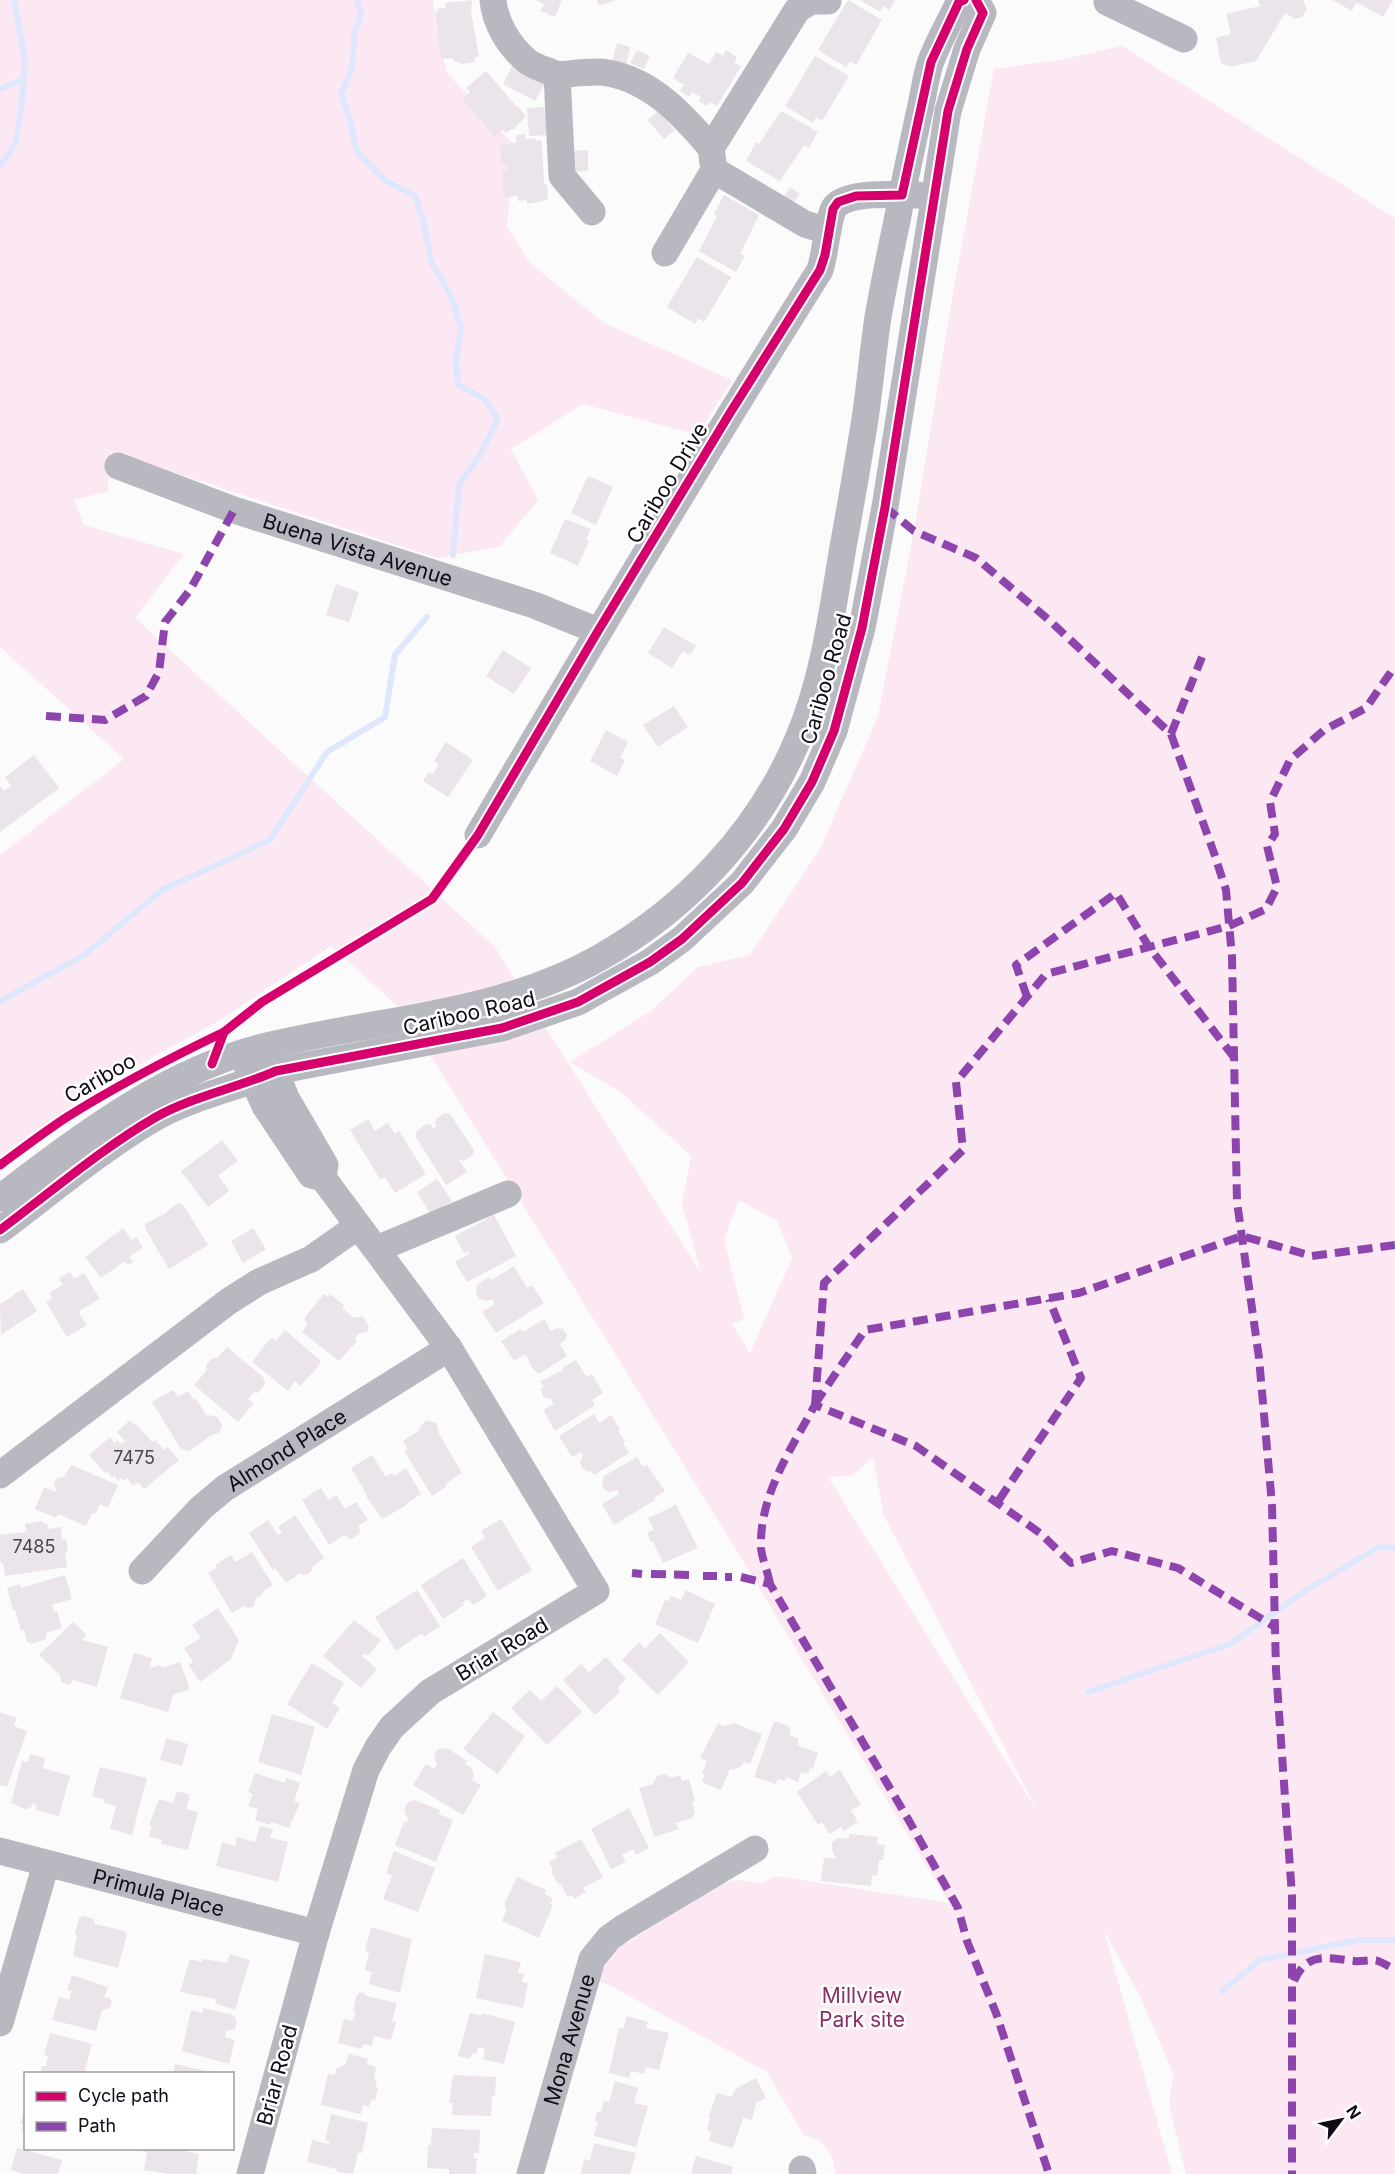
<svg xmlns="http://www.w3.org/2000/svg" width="1395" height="2174" font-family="Inter,sans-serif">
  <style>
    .green { fill: #fce8f3; fill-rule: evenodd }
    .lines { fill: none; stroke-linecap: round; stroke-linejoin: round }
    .stream { stroke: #dee7fc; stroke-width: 6 }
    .building { fill: #ebe4eb }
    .minor { stroke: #b8b8c1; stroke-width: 27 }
    .quiet { stroke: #8e44ad; stroke-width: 8; stroke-dasharray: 15 8; stroke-linecap: butt }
    .cycleway-casing { stroke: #fff; stroke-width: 13 }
    .cycleway { stroke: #d6006c; stroke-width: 9 }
    .labels { text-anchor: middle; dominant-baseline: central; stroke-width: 5; stroke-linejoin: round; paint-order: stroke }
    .number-label { font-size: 18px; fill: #49444e }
    .street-label { font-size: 21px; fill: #100b16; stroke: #fff }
    .park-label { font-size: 21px; fill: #882f69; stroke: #fff }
  </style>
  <rect width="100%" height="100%" fill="#fbfbfb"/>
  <g class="green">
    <path d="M0,0H433L436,26L447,73L515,146L507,226L530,263L604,323L732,380L698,435L583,404L511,449L538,500L499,547L437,558L110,452L108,491L74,500L84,525L184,554L135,618L495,947L516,981L466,994L397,1006L331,946L220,1020L91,1091L0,1161V855L124,759L0,647Z"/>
    <path d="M1122,46L1395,218V2174H1186L1169,2105L1173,2073L1139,1994L1104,1931L1172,2174H835C835,2156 824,2138 804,2136L767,2072L609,1985L596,1981L610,1956L618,1948L722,1884L737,1880L761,1883L776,1876L949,1903L740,1556L429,1053L544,1025L701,1273L682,1204L691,1156L622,1093L570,1062L652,1010L698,967L750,955L821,847L878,716L914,531L952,298L994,69L1064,59ZM739,1200L778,1222L792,1258L750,1353L732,1324L744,1319L724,1239ZM873,1458L884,1516L1039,1814L828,1477L852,1476Z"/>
  </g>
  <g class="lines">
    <g class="stream">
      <path d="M357,0L361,12L354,36L353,65L341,95L349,117L357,152L386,181L415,196L424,224L431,262L450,293L461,327L456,361L458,385L483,398L498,419L480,455L459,485L453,555"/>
      <path d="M0,89L23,79"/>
      <path d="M0,166L16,142L22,102L25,60L14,0"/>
      <path d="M0,1001L83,956L162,890L270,840L327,752L385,717L395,655L427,617"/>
      <path d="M1088,1692L1230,1644L1311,1587L1379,1547L1395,1548"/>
      <path d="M1222,1991L1260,1960L1358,1940H1395"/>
    </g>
  </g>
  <g class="building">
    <path d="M472,0L471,11L479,57H474L475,62L460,64V62H454V59L441,58L435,12H438L437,9L446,8L445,3Z"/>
    <path d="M536,0H562L555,17L541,11L544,4Z"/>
    <path d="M597,0H616L599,6Z"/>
    <path d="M848,0L882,20L856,65L850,61L846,67L818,50Z"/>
    <path d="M860,0H895L889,10L883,6L880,12Z"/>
    <path d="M1258,0H1303L1307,9L1302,17L1295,19L1285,13L1256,61L1230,67L1221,63L1216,38L1231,34L1226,14L1260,6Z"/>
    <path d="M1332,0H1393L1383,17L1356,2L1352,11Z"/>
    <path d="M617,43L630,47L626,66L612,62Z"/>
    <path d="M637,50L650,56L644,69L630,63Z"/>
    <path d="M726,50L737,57L734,63L741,66L717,106L710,102L707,106L699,101L701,97L692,92L689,97L680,91L684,85L673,78L688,53L709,64L716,52L723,56Z"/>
    <path d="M815,56L849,76L822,121L816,117L813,123L785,106Z"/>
    <path d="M512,66L545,83L535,101L503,84Z"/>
    <path d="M486,71L516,106L517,105L526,116L513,130L512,129L506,133L503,129L495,137L462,99L470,92L466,88Z"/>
    <path d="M548,107L549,135L529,136L527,108Z"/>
    <path d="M658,111L675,130L664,139L648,120Z"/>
    <path d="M781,111L818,132L809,148L804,145L780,181L746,161L756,142L759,144Z"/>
    <path d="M525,134L526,139L535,138L536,141L542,140L544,184H547L548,200L527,204V200L518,201V196L504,197L502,171H508L507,164L501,165L500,144L516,143V135Z"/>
    <path d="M588,150V171L575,172L574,151Z"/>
    <path d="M790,187L800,194L793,203L784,197Z"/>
    <path d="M724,195L759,215L740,254L745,256L736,272L699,251L717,216L714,214Z"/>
    <path d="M697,257L731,277L704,322L698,318L695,324L667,307Z"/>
    <path d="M588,476L613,487L596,525L571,513Z"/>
    <path d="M565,519L591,529L586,540L589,541L578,566L550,553Z"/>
    <path d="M336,584L359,592L349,622L326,615Z"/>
    <path d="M664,627L696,646L690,655L683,651L672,668L648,653Z"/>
    <path d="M503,650L531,668L514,694L486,676Z"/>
    <path d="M674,706L688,727L658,747L643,725Z"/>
    <path d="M606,730L628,742L620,758L625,760L617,776L590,761Z"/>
    <path d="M446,742L473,760L448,797L423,781L429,772L433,774L439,764L434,761Z"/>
    <path d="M34,755L59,788L0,832V786L4,791L11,786L5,777Z"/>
    <path d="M445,1113L450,1114L474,1150L473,1155L464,1161L459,1160L467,1172L446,1185L415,1136L417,1131L426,1124L431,1125L433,1128L437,1126L435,1123L437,1118Z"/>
    <path d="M368,1119L375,1131L388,1123L395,1134L399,1131L426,1174L395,1193L385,1177L380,1179L350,1130Z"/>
    <path d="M222,1140L238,1161L218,1175L229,1191L208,1207L181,1171Z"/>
    <path d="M437,1179L452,1201L431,1215L417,1192Z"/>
    <path d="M179,1203L184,1206L208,1245L169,1269L145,1228V1224L166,1213L167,1211Z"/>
    <path d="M494,1215L516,1256L467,1282L455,1262L469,1254L468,1251L464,1253L455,1236Z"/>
    <path d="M123,1228L132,1240L136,1237L143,1247L129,1257L133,1262L128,1265L125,1261L101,1278L85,1257Z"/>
    <path d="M253,1228L266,1249L243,1263L231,1241Z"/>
    <path d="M514,1266L527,1288L532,1285L544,1303L496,1333L482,1312L495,1304L492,1299L487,1301L479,1299L476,1292L477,1285L489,1277L492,1280Z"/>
    <path d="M70,1272L74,1279L84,1273L100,1299L81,1310L79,1313L87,1325L67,1337L46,1302L52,1298L49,1293L63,1285L59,1278Z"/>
    <path d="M23,1289L37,1311L1,1335L0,1304Z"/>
    <path d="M324,1294L328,1297L330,1294L344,1305L342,1308L354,1318L363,1316L369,1327L367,1332L358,1334L355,1339L357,1341L339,1361L302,1332L308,1324L305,1321V1317Z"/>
    <path d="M544,1319L551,1331L557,1328L563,1329L567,1335L565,1340L560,1344L567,1356L539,1374L532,1368L526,1354L514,1361L501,1341L520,1329L523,1332Z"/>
    <path d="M285,1330L321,1361L318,1367L300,1386L295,1381L288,1391L252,1362L268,1341L273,1338L276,1341Z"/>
    <path d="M227,1347L264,1378L265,1384L258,1393L254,1392L248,1399L254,1403L238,1422L194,1385L207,1370L206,1365L212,1358H217Z"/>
    <path d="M576,1360L587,1377L592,1374L603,1393L592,1400L595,1405L555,1431L543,1410L554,1404L551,1399L543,1397L541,1388L544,1387L541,1381L563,1370L562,1368Z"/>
    <path d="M173,1390L178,1397L188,1391L194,1400L196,1399L207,1416L209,1415L217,1417L222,1425L220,1432L210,1436L189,1451L181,1449L152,1402Z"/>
    <path d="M594,1414L599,1423L611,1415L620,1429L618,1431L625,1441L623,1443L629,1453L594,1475L591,1471L589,1472L584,1470L580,1463L583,1455L581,1452L572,1457L559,1436Z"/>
    <path d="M428,1420L437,1424L439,1434L462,1473L445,1484L447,1486L432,1496L404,1451L408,1449L403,1441L420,1430L421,1425Z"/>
    <path d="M129,1421L138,1426L152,1442L155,1440L164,1450L168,1447L179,1460L144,1489L138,1482L133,1486L127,1478L123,1481L121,1478L118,1481L114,1476L112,1478L107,1471L105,1473L89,1455L110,1437L114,1443L117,1440L121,1444L125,1441L117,1432Z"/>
    <path d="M372,1455L386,1477L392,1473L394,1476L406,1468L421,1494L406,1504L407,1505L382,1519L366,1496L367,1495L351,1468Z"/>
    <path d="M637,1457L643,1467L647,1465L665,1491L654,1498L655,1500L614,1525L602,1504L619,1494L617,1490L609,1492L605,1490L602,1485L604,1476Z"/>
    <path d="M71,1465L118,1485L108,1508L100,1504L95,1514L92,1513L86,1526L58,1514L56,1518L35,1509L44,1487L57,1492L54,1483L57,1478L64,1477Z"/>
    <path d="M321,1488L328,1500L336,1495L345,1509L356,1502L368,1520L358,1526L360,1529L359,1534L351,1539L344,1535L329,1545L302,1500Z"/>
    <path d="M676,1505L698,1548L663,1563L653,1541L651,1542L647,1533L654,1530L648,1518Z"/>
    <path d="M295,1515L324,1558L313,1566L311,1572L306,1575L299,1574L286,1583L275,1568L273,1570L249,1533L268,1520L278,1535L282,1533L278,1527Z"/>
    <path d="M501,1519L532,1570L498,1591L471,1547L485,1538L481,1531Z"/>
    <path d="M43,1521V1524L47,1523L48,1529L61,1527L62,1539H66L68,1552L65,1553L67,1567L5,1576L3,1563H1L0,1560V1535L26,1532L25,1524Z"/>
    <path d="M252,1552L273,1585L262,1592L263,1594L255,1599L254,1606L250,1608L244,1606L232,1613L208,1573L217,1568L215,1565L231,1555L236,1562Z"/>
    <path d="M463,1558L487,1596L473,1605L468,1599L462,1603L464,1605L443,1619L421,1585Z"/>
    <path d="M65,1575L72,1599L52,1605L54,1612L57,1611L62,1628L46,1633L47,1637L44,1640L31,1644L30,1642L27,1643L24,1630L21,1631L15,1609L13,1610L7,1588L20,1584L21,1588Z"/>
    <path d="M417,1590L440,1626L424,1637L422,1633L396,1651L375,1617Z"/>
    <path d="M686,1590L715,1604L698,1643L655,1624L665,1600L669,1601L671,1596L681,1600Z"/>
    <path d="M218,1608L239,1640L231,1659L200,1682L189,1665L193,1662L184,1648L201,1638L192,1625Z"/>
    <path d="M354,1620L381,1640L368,1656L365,1653L362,1656L377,1669L361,1688L323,1656Z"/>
    <path d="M73,1622L87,1635L82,1640L108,1647L97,1687L73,1680L69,1685L61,1682L60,1675L39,1655Z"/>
    <path d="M660,1633L689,1662L658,1695L622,1660L639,1642L645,1648Z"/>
    <path d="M134,1653L152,1658L149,1669L159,1665L162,1668L180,1662L190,1689L173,1695L168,1712L120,1698Z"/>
    <path d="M606,1657L626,1679L617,1688L620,1692L595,1715L563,1680L581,1664L589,1672Z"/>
    <path d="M312,1663L344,1683L332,1703L340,1708L327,1729L287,1704Z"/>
    <path d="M557,1686L582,1712L547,1745L511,1708L530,1690L541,1701Z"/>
    <path d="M0,1712L17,1718L14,1726L27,1731L7,1787L0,1785Z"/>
    <path d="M493,1712L525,1736L498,1774L463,1749Z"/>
    <path d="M272,1714L315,1727L301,1775L258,1762Z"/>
    <path d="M774,1721L791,1727L789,1735L799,1739L797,1745L818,1753L813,1769L810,1768L808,1774L801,1772L798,1782L786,1777L785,1781L778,1779L776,1784L754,1777Z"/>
    <path d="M718,1723L724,1726L734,1723L762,1734L750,1764L744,1762L742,1766L733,1770L730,1769L721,1790L702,1782L705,1775L702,1773L707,1761L700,1758Z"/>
    <path d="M166,1738L188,1744L182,1766L160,1760Z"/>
    <path d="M447,1748L467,1761L465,1764L472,1768L474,1776L472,1780L481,1785L463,1815L413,1785L426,1764L434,1769L437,1765L434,1755L438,1749Z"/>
    <path d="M30,1754L45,1758L43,1768L70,1776L59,1816L36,1810V1805L32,1804L31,1808L28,1807L27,1810L11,1803L22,1761L28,1762Z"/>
    <path d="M100,1767L147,1778L132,1835L110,1829L116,1806L104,1803L105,1800L92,1796Z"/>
    <path d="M840,1770L861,1805L851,1810L858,1822L844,1831L841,1827L829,1834L822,1822L818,1825L797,1792L826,1771L830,1777Z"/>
    <path d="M255,1773L285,1783L286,1778L300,1783L294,1801L300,1803L289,1828L271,1822L270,1825L255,1820L258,1809L248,1806L253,1794L248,1792Z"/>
    <path d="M665,1774L671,1778L680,1775L682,1781L689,1779L695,1801L692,1802L695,1812L692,1818L676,1823L679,1829L654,1837L639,1788L653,1784L657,1776Z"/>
    <path d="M177,1791L190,1795L186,1809L198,1812L188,1850L161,1844L162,1840L149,1837L152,1826L149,1825L159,1799L173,1803Z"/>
    <path d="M414,1800L440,1810L439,1814L453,1820L436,1862L395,1845L404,1822L407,1823L408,1819L404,1811L407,1803Z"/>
    <path d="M629,1808L649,1848L636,1855L633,1849L622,1855L626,1862L611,1869L591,1829Z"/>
    <path d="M260,1826L273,1829L270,1838L288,1842L278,1882L216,1866L222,1842L235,1846L237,1837L255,1842Z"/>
    <path d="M849,1834L878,1837L877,1844L885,1845L883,1860H879L877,1876L872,1875L871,1886L821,1881L824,1858L836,1859L832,1850V1842L839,1838L849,1839Z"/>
    <path d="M581,1839L603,1877L583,1888L586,1892L574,1899L572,1895L568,1897L560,1883L558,1884L551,1872L553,1870L549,1862L557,1857L555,1853Z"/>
    <path d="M394,1851L435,1868L418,1912L383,1899L392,1876L386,1873Z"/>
    <path d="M517,1877L546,1890L544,1894L553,1898L550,1904L553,1905L539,1938L502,1921L507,1910L505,1909L506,1906L504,1905Z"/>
    <path d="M83,1916L94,1919L95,1924L125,1931L127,1934L118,1968L73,1956L77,1936L75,1933L79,1918Z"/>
    <path d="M371,1927L412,1939L400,1993L369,1984L372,1972L365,1970L369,1952L365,1951Z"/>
    <path d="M230,1954L250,1960L235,2010L215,2003L216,1999L180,1992L190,1959L202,1962L203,1959L227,1963Z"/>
    <path d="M485,1954L521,1962L518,1973L524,1974L522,1982L528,1983L523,2008L476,1998Z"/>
    <path d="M72,1975L108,1987L104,1997L109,1998L112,2002L110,2008L102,2010L96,2031L52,2020L59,1997L69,2000L72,1991L67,1990Z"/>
    <path d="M363,1992L366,1996L397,2003L392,2022H396L391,2040L374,2036L372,2046L363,2044L362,2049L338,2043L344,2019L352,2021L356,2012L353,2011L356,1997L359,1993Z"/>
    <path d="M203,2008L233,2015L237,2021L235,2029L226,2031L225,2037L235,2040L229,2064L182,2051L191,2010L202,2013Z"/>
    <path d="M470,2013L481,2016L482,2013L515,2022L504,2064L483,2059L485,2049L478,2047L476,2054L472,2053L470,2059L458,2056Z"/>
    <path d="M627,2016L648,2022L646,2028L669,2033L659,2070L646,2067L644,2074L631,2071L629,2078L609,2073L619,2028L623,2029Z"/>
    <path d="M50,2033L92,2044L84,2074H40L42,2066H46L48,2056L44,2055Z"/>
    <path d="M349,2054L368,2059L367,2064L376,2067L374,2079L377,2080L375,2087L378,2088L375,2101L371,2100L369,2107L363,2105L361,2114L321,2105L328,2074L335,2075L336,2069L346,2064Z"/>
    <path d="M175,2064L215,2073V2074H173Z"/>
    <path d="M453,2075L496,2077L495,2096H492L491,2116L452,2115L453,2103H449Z"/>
    <path d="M756,2078L766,2098L756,2103L752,2120L743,2118L733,2148L709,2141L711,2132L707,2130L710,2118H708L717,2093L732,2097L735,2089Z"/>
    <path d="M615,2081L638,2088L634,2103L648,2106L636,2147L594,2136L598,2122L595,2121L597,2111L601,2112L604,2101L609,2102Z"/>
    <path d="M26,2108V2131L21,2130L23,2124L20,2123Z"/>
    <path d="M331,2114L368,2123L362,2153H358L353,2174L337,2172V2169L307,2162L312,2140L329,2144L330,2141L325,2140Z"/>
    <path d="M432,2128L480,2130L479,2153H474L473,2158H477L476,2174H449V2169L427,2168L428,2145H431Z"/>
    <path d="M594,2143L636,2153L630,2174H581L584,2159L590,2161Z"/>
    <path d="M17,2148L62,2160L58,2174H24L11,2170Z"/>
    <path d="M142,2148H186L188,2152L199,2154L196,2174H169L144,2170L147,2152H143Z"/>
    <path d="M696,2156L733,2167L731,2174H691Z"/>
  </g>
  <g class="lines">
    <g class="minor">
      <path d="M493,0C495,23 509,46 527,61C534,67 547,70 557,75"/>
      <path d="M1108,0L1107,2L1184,39"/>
      <path d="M713,163L711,148L797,10L811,1H828"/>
      <path d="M592,212L562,176L557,75C573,74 592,70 608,73C652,81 683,115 711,148"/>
      <path d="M665,253L714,170L805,224L828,231"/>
      <path id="s1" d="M118,466L234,510L534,605L598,631"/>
      <path d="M478,835C590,645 703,456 820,270C826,251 826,229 833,210C841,190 899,195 918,195"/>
      <path d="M269,1055L286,1098L325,1165L323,1178"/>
      <path d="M247,1066L265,1106L311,1175L323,1178L449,1348L596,1591L430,1692L392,1727L378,1747L366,1770L316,1933L250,2174"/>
      <path d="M0,1198C82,1136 166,1070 267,1046C378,1019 498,1015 599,958C686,909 759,832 798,739C824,678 832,612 843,547C851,504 858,462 865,419C870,385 873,351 878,317C884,283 891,249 898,216C904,182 912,148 919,114C923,98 925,80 930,64C937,43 950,22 959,2L964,0"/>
      <path d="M0,1230C51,1192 101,1149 156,1117C194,1096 237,1088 276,1071L502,1028L578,1002L650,962L682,939L742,883L784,829L812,782L834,731L862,628L885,507L948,111L967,49L983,13L976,0"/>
      <path d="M377,1249L508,1194"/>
      <path d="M0,1475L229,1301L259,1282L311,1259L358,1226"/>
      <path id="s2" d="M142,1571L201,1508L225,1488L449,1348"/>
      <path id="s3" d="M0,1851L316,1933"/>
      <path d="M0,2023L46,1864"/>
      <path d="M802,2169L803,2174"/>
      <path id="s4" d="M530,2174L592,1959L609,1938L623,1928L755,1849"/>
    </g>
    <g class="quiet">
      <path d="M885,507L914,531L976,558L1049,620L1171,734L1214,853L1226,890L1232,957L1237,1202L1259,1358L1272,1505L1276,1670L1292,1896V2174"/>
      <path d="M46,716L105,720L146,696L159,672L165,622L190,590L234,510"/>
      <path d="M1171,734L1202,657"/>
      <path d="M1027,997L1016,965L1116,893L1149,947L1233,1056"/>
      <path d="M815,1404L865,1330L1079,1293L1242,1236L1312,1256L1395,1245"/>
      <path d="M815,1405L824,1283L963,1150L956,1082L1046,974L1229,926L1266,909L1277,887L1267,846L1275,834L1270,802L1290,760L1324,730L1366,708L1395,666"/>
      <path d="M999,1500L1081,1378L1049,1299"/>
      <path d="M632,1573L642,1574"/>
      <path d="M651,1574L693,1575"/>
      <path d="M703,1576H717"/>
      <path d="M725,1577H732"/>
      <path d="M741,1577L770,1584L908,1819L958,1908L967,1941L996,2013L1049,2174"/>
      <path d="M770,1584C768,1572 762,1559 761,1548C759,1496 791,1449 815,1405L916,1446L1040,1533L1071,1563L1112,1551L1178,1568L1275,1627"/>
      <path d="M1294,1981C1307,1951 1328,1958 1354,1961C1362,1962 1371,1959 1378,1961C1384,1963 1389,1967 1395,1969"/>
    </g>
    <g class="cycleway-casing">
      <g id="cycleway">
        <path d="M212,1064L224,1032L262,1002L432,899L478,835L598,631L730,413L820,270L825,255L833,209L838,202L856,196L902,195L931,62L959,2L964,0"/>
        <path d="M0,1165C22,1149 44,1132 67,1117C118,1085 170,1058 224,1032"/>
        <path d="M0,1230C51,1192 101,1149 156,1117C194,1096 237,1088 276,1071L502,1028L578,1002L650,962L682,939L742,883L784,829L812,782L834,731L862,628L885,507L948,111L967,49L983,13L976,0"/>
      </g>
    </g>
    <use href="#cycleway" class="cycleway"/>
  </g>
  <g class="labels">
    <g class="number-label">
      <text x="134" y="1457">7475</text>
      <text x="34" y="1546">7485</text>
    </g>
    <g class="street-label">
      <text transform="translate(667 483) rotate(-59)">Cariboo Drive</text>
      <text stroke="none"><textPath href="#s1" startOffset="254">Buena Vista Avenue</textPath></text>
      <text transform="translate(826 679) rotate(-74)">Cariboo Road</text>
      <text transform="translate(469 1013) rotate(-13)">Cariboo Road</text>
      <text transform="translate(100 1078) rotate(-30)">Cariboo</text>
      <text stroke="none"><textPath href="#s2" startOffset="190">Almond Place</textPath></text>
      <text transform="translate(502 1649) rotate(-31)">Briar Road</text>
      <text stroke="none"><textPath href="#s3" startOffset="164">Primula Place</textPath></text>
      <text stroke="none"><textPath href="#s4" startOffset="140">Mona Avenue</textPath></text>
      <text transform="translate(277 2075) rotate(-75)">Briar Road</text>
    </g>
    <g class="park-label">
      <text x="862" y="1995">Millview<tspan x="862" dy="24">Park site</tspan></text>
    </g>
  </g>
  <rect x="24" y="2072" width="210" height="78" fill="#ffffff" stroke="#9f9da2" stroke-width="1.5"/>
  <rect x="36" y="2092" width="30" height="9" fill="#d6006c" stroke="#9f9da2" stroke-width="1.5"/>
  <text x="78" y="2102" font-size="18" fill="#100b16">Cycle path</text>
  <rect x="36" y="2122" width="30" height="9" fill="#8e44ad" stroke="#9f9da2" stroke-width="1.5"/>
  <text x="78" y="2132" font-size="18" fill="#100b16">Path</text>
  <g transform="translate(1341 2120) rotate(58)" stroke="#ffffff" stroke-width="4.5" paint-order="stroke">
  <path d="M0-4.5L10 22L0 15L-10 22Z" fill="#100b16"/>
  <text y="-9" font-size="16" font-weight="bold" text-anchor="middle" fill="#100b16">N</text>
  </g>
</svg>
